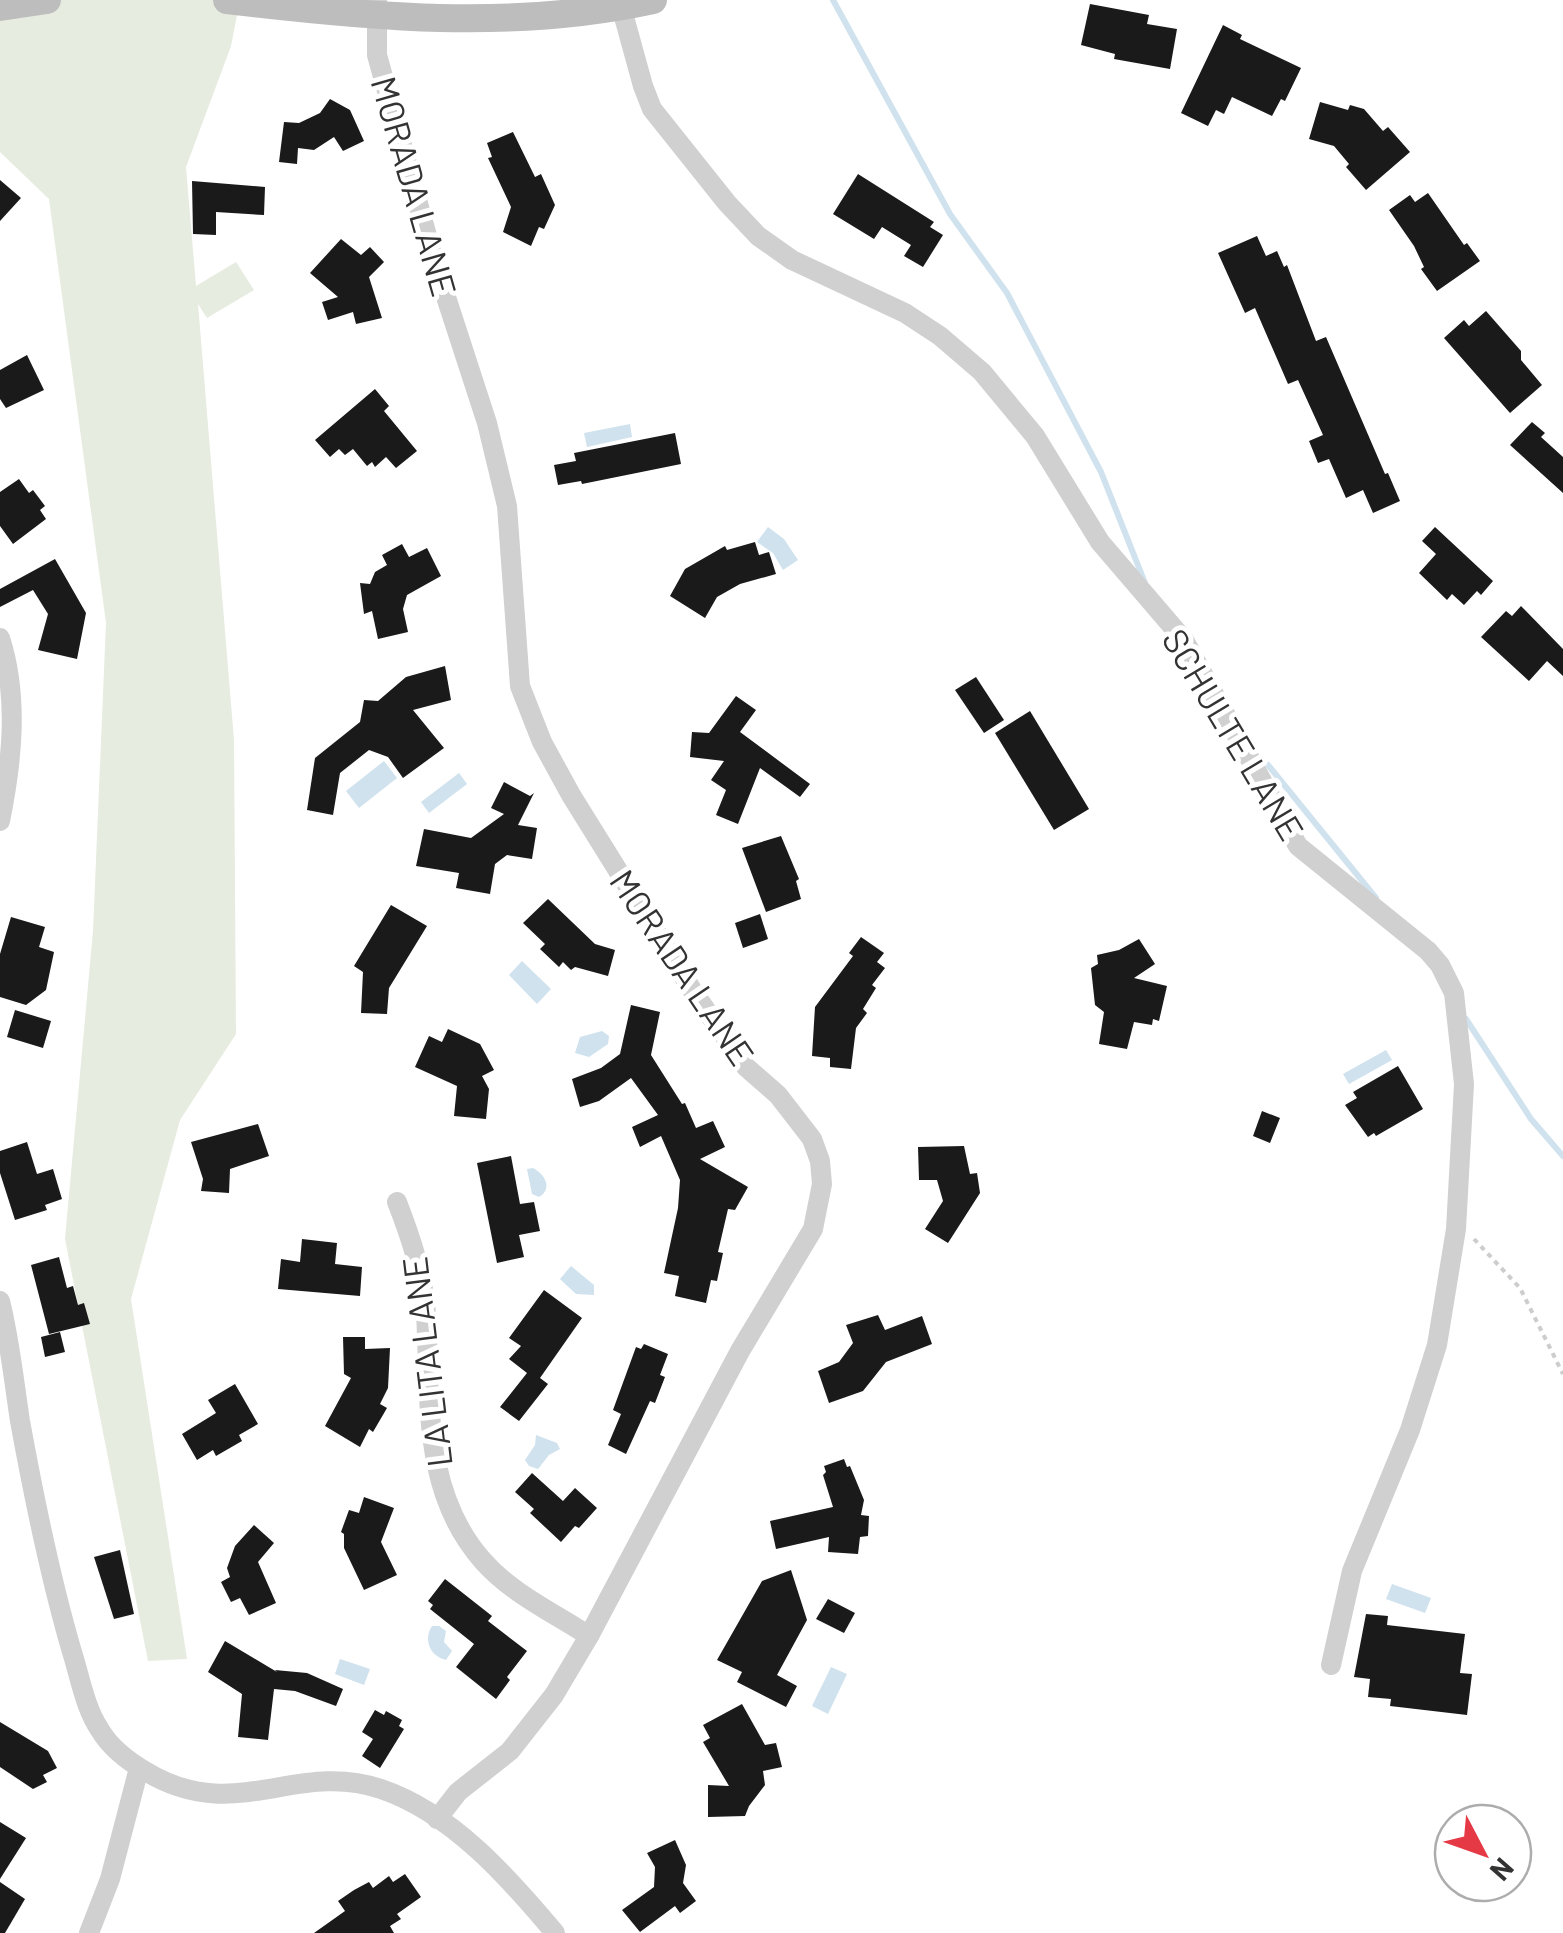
<svg xmlns="http://www.w3.org/2000/svg" width="1563" height="1933" font-family="Barlow,sans-serif">
  <style>
    .green { fill: #e6ecdf }
    .water { fill: #cfe2ee }
    .lines { fill: none; stroke-linecap: round; stroke-linejoin: round }
    .stream { stroke: #cfe2ee; stroke-width: 6 }
    .building { fill: #1a1a1a }
    .path { stroke: #cdcdcd; stroke-width: 4; stroke-dasharray: 5 5; stroke-linecap: butt }
    .minor { stroke: #d0d0d0; stroke-width: 20 }
    .secondary { stroke: #bdbdbd; stroke-width: 28 }
    .labels { text-anchor: middle; dominant-baseline: central; stroke-width: 10; stroke-linejoin: round; paint-order: stroke }
    .street-label { font-size: 35px; fill: #333; stroke: #fff }
  </style>
  <rect width="100%" height="100%" fill="#fff"/>
  <path class="green" d="M9,0H240L231,46L186,167L196,286L236,262L254,290L207,318L198,304L234,740L236,1034L180,1120L131,1299L187,1659L148,1661L65,1239L93,931L106,623L49,199L0,152V3Z"/>
  <g class="water">
    <path d="M630,424L632,437L587,447L584,433Z"/>
    <path d="M768,527L784,539L798,560L783,570L773,553L757,542Z"/>
    <path d="M384,761L397,778L359,808L346,791Z"/>
    <path d="M459,773L467,784L429,813L421,802Z"/>
    <path d="M522,961L551,989L537,1004L509,975Z"/>
    <path d="M602,1031L609,1036L608,1044L589,1057L575,1053L580,1037Z"/>
    <path d="M1386,1050L1392,1060L1349,1084L1343,1074Z"/>
    <path d="M533,1168C545,1174 553,1189 539,1197L532,1194L527,1169Z"/>
    <path d="M571,1266L594,1285V1295L576,1294L560,1279Z"/>
    <path d="M536,1435L557,1443L560,1449L549,1455L538,1469L529,1466L525,1460L535,1445Z"/>
    <path d="M1392,1584L1431,1598L1425,1613L1386,1599Z"/>
    <path d="M432,1626H439L446,1631L444,1642L452,1651L446,1660C430,1656 423,1640 432,1626Z"/>
    <path d="M340,1659L370,1669L364,1685L335,1674Z"/>
    <path d="M831,1667L847,1674L828,1714L812,1706Z"/>
  </g>
  <g class="lines">
    <g class="stream">
      <path d="M833,0L950,214L1007,293L1101,472L1145,583"/>
      <path d="M1268,765L1376,898"/>
      <path d="M1466,1019L1531,1119L1563,1156"/>
    </g>
  </g>
  <g class="building">
    <path d="M1090,4L1149,15L1147,24L1177,29L1170,69L1114,59L1115,54L1081,45Z"/>
    <path d="M1223,25L1242,35L1240,39L1301,68L1285,101L1281,99L1272,116L1232,97L1224,114L1216,110L1208,126L1181,113Z"/>
    <path d="M330,99L350,110L364,141L343,151L334,137L314,150L298,148L297,164L279,162L284,122L299,123L320,113Z"/>
    <path d="M1320,102L1348,110L1350,105L1364,109L1383,131L1388,127L1410,152L1366,190L1346,167L1349,164L1334,146L1309,139Z"/>
    <path d="M513,132L535,177L541,174L555,205L544,229L539,227L531,246L503,232L511,207L488,158L492,157L487,143Z"/>
    <path d="M858,174L934,222L930,227L943,235L923,267L904,256L911,245L882,227L874,239L833,214Z"/>
    <path d="M0,180L21,198L0,221Z"/>
    <path d="M192,181L265,187L264,215L216,212V235L193,234Z"/>
    <path d="M1428,193L1464,245L1467,243L1480,261L1437,291L1421,269L1424,267L1414,246L1389,210L1410,195L1415,202Z"/>
    <path d="M1257,236L1266,256L1277,251L1284,267L1287,265L1316,341L1326,337L1385,474L1388,473L1400,501L1373,513L1363,490L1346,498L1329,459L1318,463L1309,441L1323,435L1298,380L1288,384L1255,308L1245,313L1218,253Z"/>
    <path d="M341,239L361,255L370,247L384,262L369,277L382,318L356,324L353,312L328,320L322,302L338,297L310,273Z"/>
    <path d="M1486,311L1521,351V360L1542,385L1510,413L1444,338L1464,320L1469,326Z"/>
    <path d="M27,355L44,390L6,408L0,399V370Z"/>
    <path d="M375,389L389,406L384,411L417,451L396,468L386,457L375,467L372,462L367,466L353,449L345,455L339,449L330,457L315,440Z"/>
    <path d="M1532,422L1545,433L1541,437L1563,457V493L1510,445Z"/>
    <path d="M675,433L681,464L582,484L581,481L558,485L554,465L576,461L574,453Z"/>
    <path d="M19,479L29,493L33,490L45,506L40,510L46,519L13,544L0,526V492Z"/>
    <path d="M1435,527L1493,581L1481,595L1477,591L1464,605L1452,594L1447,600L1419,573L1436,554L1422,541Z"/>
    <path d="M755,542L759,555L769,552L776,574L740,584L717,597L705,618L670,596L685,569L725,546L727,550Z"/>
    <path d="M402,544L409,557L427,548L441,576L407,595L403,609L408,632L378,639L372,611L364,614L360,583L370,584L375,572L387,565L382,555Z"/>
    <path d="M55,559L86,613L77,659L38,650L48,614L33,590L0,607V589Z"/>
    <path d="M1521,606L1563,649V676L1547,661L1529,681L1481,637L1506,611L1512,616Z"/>
    <path d="M445,666L451,700L413,710L444,748L403,778L388,757L369,750L340,773L333,815L307,810L315,758L360,722L364,700L378,701L406,677Z"/>
    <path d="M976,677L1004,720L984,733L955,690Z"/>
    <path d="M736,696L756,710L740,732L810,784L800,797L760,768L738,824L716,815L726,790L711,780L724,761L690,757L692,732L709,733Z"/>
    <path d="M1030,711L1089,809L1054,830L995,733Z"/>
    <path d="M504,782L530,796L534,793L518,825L537,828L532,859L507,855L495,864L490,894L456,888L459,873L416,866L424,829L471,838L504,814L491,808Z"/>
    <path d="M781,836L799,879L796,881L801,899L766,912L742,848Z"/>
    <path d="M548,899L595,944L615,950L608,976L575,967L571,970L563,962L559,967L540,949L545,944L523,923Z"/>
    <path d="M391,905L427,926L389,988L387,1014L361,1013L363,972L354,966Z"/>
    <path d="M760,914L768,939L743,948L735,923Z"/>
    <path d="M11,917L45,927L39,947L54,952L46,990L26,1005L0,997V954Z"/>
    <path d="M861,937L884,953L877,962L885,968L872,985L876,988L863,1009L867,1013L856,1028L851,1069L830,1067V1058L812,1056L815,1007L853,956L849,953Z"/>
    <path d="M1139,939L1155,964L1134,978L1167,986L1159,1021L1153,1019L1152,1025L1134,1022L1127,1049L1099,1044L1104,1012L1095,1005L1091,968L1098,964L1097,955L1119,950Z"/>
    <path d="M631,1005L660,1012L651,1055L682,1104L685,1103L696,1128L713,1121L725,1147L700,1159L748,1187L735,1210L728,1209L718,1252L723,1253L717,1281L711,1280L706,1303L675,1296L679,1276L664,1273L678,1208L680,1180L661,1136L640,1147L632,1127L658,1115L631,1078L599,1101L580,1107L572,1079L601,1068L620,1054Z"/>
    <path d="M15,1010L51,1021L43,1048L7,1037Z"/>
    <path d="M448,1029L480,1044L494,1070L482,1076L489,1089L486,1119L454,1116L457,1086L415,1067L429,1036L442,1042Z"/>
    <path d="M1398,1066L1423,1109L1376,1136L1374,1133L1368,1137L1345,1105L1357,1098L1353,1092Z"/>
    <path d="M1262,1111L1280,1118L1270,1143L1253,1136Z"/>
    <path d="M258,1124L269,1156L230,1169L229,1193L201,1191L203,1179L191,1142Z"/>
    <path d="M27,1142L37,1174L53,1169L62,1199L45,1205L47,1210L15,1220L0,1173V1151Z"/>
    <path d="M964,1146L970,1174L977,1173L980,1193L948,1243L925,1229L943,1201L937,1180H919L918,1147Z"/>
    <path d="M511,1156L520,1204L534,1202L540,1231L519,1235L524,1257L497,1263L477,1163Z"/>
    <path d="M302,1239L337,1243L335,1264L362,1267L360,1296L278,1289L281,1259L300,1262Z"/>
    <path d="M59,1257L67,1288L73,1286L78,1305L84,1303L90,1324L49,1334L31,1265Z"/>
    <path d="M544,1290L582,1318L540,1378L548,1384L519,1421L500,1407L527,1373L509,1359L521,1346L509,1338Z"/>
    <path d="M878,1315L885,1330L922,1316L932,1344L886,1362L863,1391L829,1403L818,1371L839,1362L853,1343L846,1325Z"/>
    <path d="M60,1332L65,1352L45,1357L41,1337Z"/>
    <path d="M343,1337H365V1349L390,1348L388,1388L380,1404L387,1408L373,1432L369,1429L360,1447L325,1426L351,1378L344,1374Z"/>
    <path d="M644,1344L668,1354L660,1375L665,1377L655,1403L650,1401L626,1454L608,1445L621,1414L613,1410L636,1347L641,1349Z"/>
    <path d="M235,1384L258,1424L239,1435L242,1441L216,1456L213,1450L197,1460L182,1434L216,1413L208,1400Z"/>
    <path d="M844,1459L847,1467L850,1466L864,1500L861,1515L869,1516L868,1536L860,1537L858,1554L828,1552L829,1537L776,1549L770,1521L833,1507L823,1475L826,1472L824,1466Z"/>
    <path d="M532,1473L563,1501L575,1488L597,1508L579,1528L575,1526L561,1542L530,1513L534,1509L515,1492Z"/>
    <path d="M364,1497L394,1508L381,1542L397,1575L364,1590L344,1548V1534L341,1532L349,1510L359,1513Z"/>
    <path d="M254,1525L274,1543L258,1562L276,1603L249,1615L240,1598L231,1602L221,1582L230,1577L227,1568L235,1546Z"/>
    <path d="M120,1550L134,1614L114,1619L94,1557Z"/>
    <path d="M791,1570L807,1620L777,1675L797,1686L786,1707L737,1682L742,1672L717,1660L762,1581Z"/>
    <path d="M445,1579L492,1616L488,1621L527,1651L507,1677L510,1680L496,1699L456,1667L474,1644L430,1609L433,1605L428,1601Z"/>
    <path d="M828,1599L855,1613L844,1633L816,1619Z"/>
    <path d="M1366,1614L1388,1616L1387,1625L1465,1634L1460,1673L1472,1674L1467,1715L1390,1706L1391,1699L1368,1697L1370,1679L1354,1677Z"/>
    <path d="M225,1641L277,1672L275,1670L307,1673L343,1689L336,1706L295,1691L274,1689L268,1740L238,1737L242,1694L208,1672Z"/>
    <path d="M742,1704L765,1745L776,1743L782,1767L763,1771L765,1785L749,1806L745,1816L708,1817V1785L729,1786L703,1742L710,1738L703,1725Z"/>
    <path d="M375,1710L384,1715L386,1711L402,1720L399,1726L404,1729L380,1768L362,1756L373,1739L362,1732Z"/>
    <path d="M0,1722L48,1751L57,1768L43,1775L47,1782L33,1789L0,1767Z"/>
    <path d="M0,1822L26,1838L0,1879Z"/>
    <path d="M675,1840L686,1865L683,1883L696,1901L680,1913L675,1906L640,1932L622,1910L654,1887L655,1867L647,1853Z"/>
    <path d="M405,1874L421,1897L397,1914L401,1919L390,1926L394,1933H314L345,1911L338,1901L354,1890L369,1882L373,1888L389,1876L393,1882Z"/>
    <path d="M0,1882L25,1899L5,1933H0Z"/>
  </g>
  <g class="lines">
    <path class="path" d="M1474,1239L1520,1288L1563,1374"/>
    <g class="minor">
      <path d="M377,0V55L432,254L487,423L507,506L520,686L542,742L571,795L694,993L746,1067L778,1095L812,1139L820,1161L822,1184L813,1229L740,1351L589,1636L554,1695L510,1751L458,1792L437,1819"/>
      <path d="M621,6L643,86L652,109L727,203L758,236L792,260L905,313L940,336L982,372L1035,436L1100,542L1184,640L1298,846L1428,951L1440,965L1454,993L1464,1084L1456,1229L1437,1345L1410,1430L1352,1571L1331,1665"/>
      <path d="M0,638C19,697 12,762 0,821"/>
      <path d="M397,1202C411,1238 423,1274 426,1313C431,1400 421,1491 483,1561C511,1593 554,1613 589,1636"/>
      <path d="M0,1301C10,1341 14,1382 20,1421C34,1498 50,1577 72,1652C80,1677 85,1708 100,1730C110,1747 128,1761 145,1771C235,1826 294,1760 381,1789C452,1813 509,1878 555,1933"/>
      <path d="M89,1933L110,1879L139,1768"/>
    </g>
    <g class="secondary">
      <path d="M227,0C369,17 511,31 653,0"/>
      <path d="M0,7L47,0"/>
    </g>
  </g>
  <g class="labels">
    <g class="street-label">
      <text transform="translate(415 186) rotate(74)">MORADA LANE</text>
      <text transform="translate(1234 734) rotate(59)">SCHULTE LANE</text>
      <text transform="translate(683 967) rotate(56)">MORADA LANE</text>
      <text transform="translate(426 1362) rotate(-97)">LA LITA LANE</text>
    </g>
  </g>
  <g transform="translate(1483 1853) rotate(131)"><circle r="48" fill="#ffffff" stroke="#adadad" stroke-width="2.5"/>
  <path d="M0-8L18 38L0 25L-18 38Z" fill="#e63946"/>
  <text y="-15" font-size="28" font-weight="bold" text-anchor="middle" fill="#333333">N</text>
  </g>
</svg>
